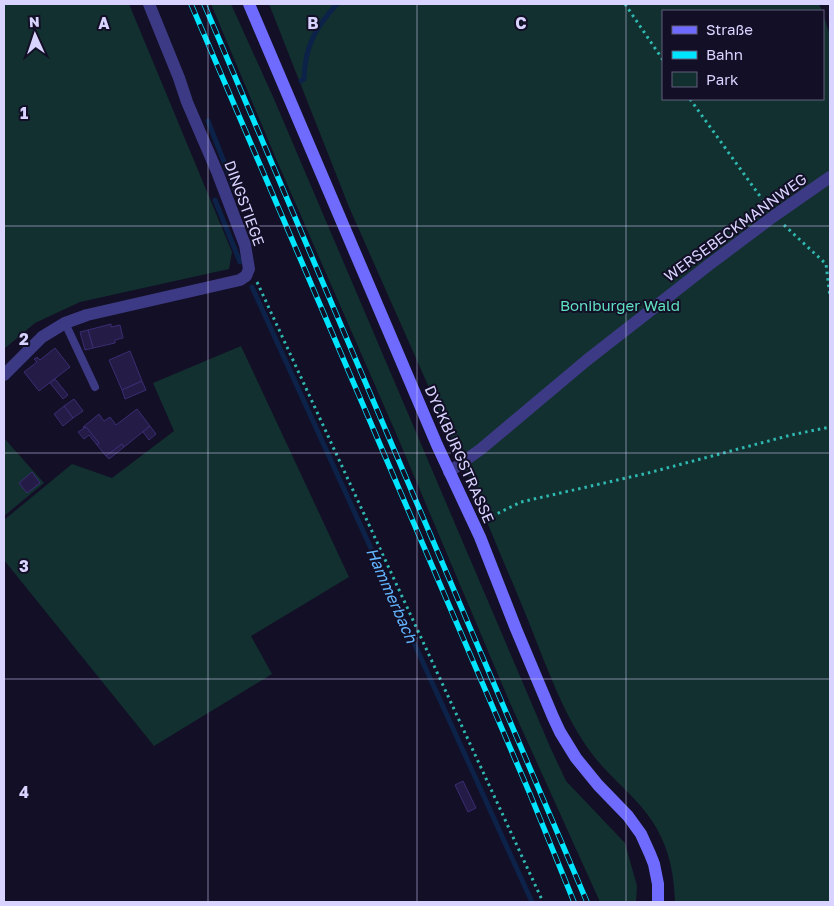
<svg xmlns="http://www.w3.org/2000/svg" width="834" height="906" font-family="'Golos Text',sans-serif">
  <style>
    .green { fill: #12302f }
    .lines { fill: none; stroke-linecap: round; stroke-linejoin: round }
    .stream { stroke: #0c2248; stroke-width: 5 }
    .building { fill: #241b47; stroke: #3b2d73 }
    .path { stroke: #2fb8b0; stroke-width: 3; stroke-dasharray: 2.5 4; stroke-linecap: butt }
    .lane { stroke: #3d3a85; stroke-width: 8 }
    .street { stroke: #3d3a85; stroke-width: 12 }
    .secondary { stroke: #6f6bff; stroke-width: 12 }
    .rail-casing { stroke: #00e5ff; stroke-width: 5.5 }
    .rail { stroke: #130f26; stroke-width: 4; stroke-dasharray: 11; stroke-linecap: butt }
    .grid { fill: none; stroke: #d9d4ff; stroke-width: 1; stroke-opacity: 0.55 }
    .labels { text-anchor: middle; dominant-baseline: central; stroke-width: 4; stroke-linejoin: round; paint-order: stroke }
    .street-label { font-size: 15px; fill: #d9d4ff; stroke: #130f26 }
    .park-label { font-size: 15px; fill: #5fe0c0; stroke: #130f26 }
    .water-label { font-size: 16px; font-style: italic; fill: #62b6ff; stroke: #130f26 }
    .grid-label { font-size: 16px; text-anchor: middle; font-weight: bold; fill: #d9d4ff; stroke: #130f26; stroke-width: 4; stroke-linejoin: round; paint-order: stroke }
  </style>
  <rect width="100%" height="100%" fill="#130f26"/>
  <g class="green">
    <path d="M4,4H129L232,252L229,269L80,302L35,323L4,349Z"/>
    <path d="M211,4H231L274,99L551,749L566,781L625,843L637,886L636,902H600L510,703L395,431L277,161Z"/>
    <path d="M269,4H819L822,11H663V99H823V14L830,35V902H675C674,876 670,852 657,829C644,805 621,787 603,767C589,752 578,734 569,717C551,682 538,644 523,608C508,571 491,534 477,496L349,207Z"/>
    <path d="M241,346L349,577L251,636L272,674L154,746L4,560V520L72,464L112,478L174,431L153,383Z"/>
    <path d="M4,438L44,483L4,516Z"/>
  </g>
  <g class="lines">
    <g class="stream">
      <path d="M301,81L304,79C305,46 315,28 337,4"/>
      <path d="M208,121L235,190"/>
      <path d="M215,200L240,262"/>
      <path d="M252,287L532,902"/>
    </g>
  </g>
  <g class="building">
    <path d="M111,324V327L120,325L123,338L115,340V343L93,348L88,330Z"/>
    <path d="M88,330L93,348L85,350L80,332Z"/>
    <path d="M55,348L70,367L39,391L24,372L37,362L34,359L37,357L40,360Z"/>
    <path d="M130,351L142,381L122,390L109,360Z"/>
    <path d="M55,379L68,395L63,399L50,383Z"/>
    <path d="M142,381L146,390L125,399L122,390Z"/>
    <path d="M74,399L83,411L73,418L64,406Z"/>
    <path d="M64,406L73,418L63,426L54,414Z"/>
    <path d="M137,409L150,426L124,447L122,444L106,456L97,445L99,443L86,427L84,428L83,427L99,414L104,421L110,417L116,425Z"/>
    <path d="M150,426L156,434L149,440L143,432Z"/>
    <path d="M86,427L99,443L97,445L89,435L84,439L78,432Z"/>
    <path d="M122,444L124,447L109,459L106,456Z"/>
    <path d="M32,472L40,483L27,493L19,483Z"/>
    <path d="M463,781L476,808L468,812L455,785Z"/>
  </g>
  <g class="lines">
    <g class="path">
      <path d="M625,4L663,60"/>
      <path d="M690,99L767,206"/>
      <path d="M784,225L826,264L830,297"/>
      <path d="M257,282L543,902"/>
      <path d="M486,519L521,502L648,473L791,435L830,427"/>
    </g>
    <path class="lane" d="M65,323L95,387"/>
    <g class="street">
      <path d="M4,375L42,337L65,323L87,315L240,280L246,276L249,269L245,245L218,174L187,102L179,78L149,4"/>
      <path d="M449,472L481,449L587,360L710,264L774,216L830,177"/>
    </g>
    <path class="secondary" d="M249,4L437,445L480,537L516,629L553,717L560,732L576,758L598,785L628,816L641,834L650,854L654,864L658,884V902"/>
    <g class="rail-casing">
      <g id="rail">
        <path d="M191,4L530,794L574,902"/>
        <path d="M204,4L587,902"/>
      </g>
    </g>
    <use href="#rail" class="rail"/>
  </g>
  <path class="grid" d="M208,4V902M417,4V902M626,4V902M4,226H830M4,453H830M4,679H830"/>
  <g class="labels">
    <g class="street-label">
      <text transform="translate(245 203) rotate(70)">DINGSTIEGE</text>
      <text transform="translate(735 227) rotate(-36)">WERSEBECKMANNWEG</text>
      <text transform="translate(460 454) rotate(66)">DYCKBURGSTRASSE</text>
    </g>
    <g class="park-label">
      <text x="620" y="305">Boniburger Wald</text>
    </g>
    <g class="water-label">
      <text transform="translate(392 595) rotate(66)">Hammerbach</text>
    </g>
  </g>
  <g class="grid-label">
    <text x="104" y="29">A</text>
    <text x="313" y="29">B</text>
    <text x="521" y="29">C</text>
    <text x="24" y="119">1</text>
    <text x="24" y="345">2</text>
    <text x="24" y="572">3</text>
    <text x="24" y="798">4</text>
  </g>
  <rect width="834" height="906" fill="none" stroke="#d9d4ff" stroke-width="10"/>
  <rect x="662" y="10" width="162" height="90" fill="#130f26" stroke="#625e7d"/>
  <rect x="672" y="26" width="25" height="8" fill="#6f6bff" stroke="#625e7d"/>
  <text x="706" y="35" font-size="15" fill="#d9d4ff">Straße</text>
  <rect x="672" y="51" width="25" height="8" fill="#00e5ff" stroke="#625e7d"/>
  <text x="706" y="60" font-size="15" fill="#d9d4ff">Bahn</text>
  <rect x="672" y="72" width="25" height="15" fill="#12302f" stroke="#625e7d"/>
  <text x="706" y="85" font-size="15" fill="#d9d4ff">Park</text>
  <g transform="translate(35 35) rotate(357)" stroke="#130f26" stroke-width="4" paint-order="stroke">
  <path d="M0-4L9 19L0 12L-9 19Z" fill="#d9d4ff"/>
  <text y="-8" font-size="14" font-weight="bold" text-anchor="middle" fill="#d9d4ff">N</text>
  </g>
</svg>
